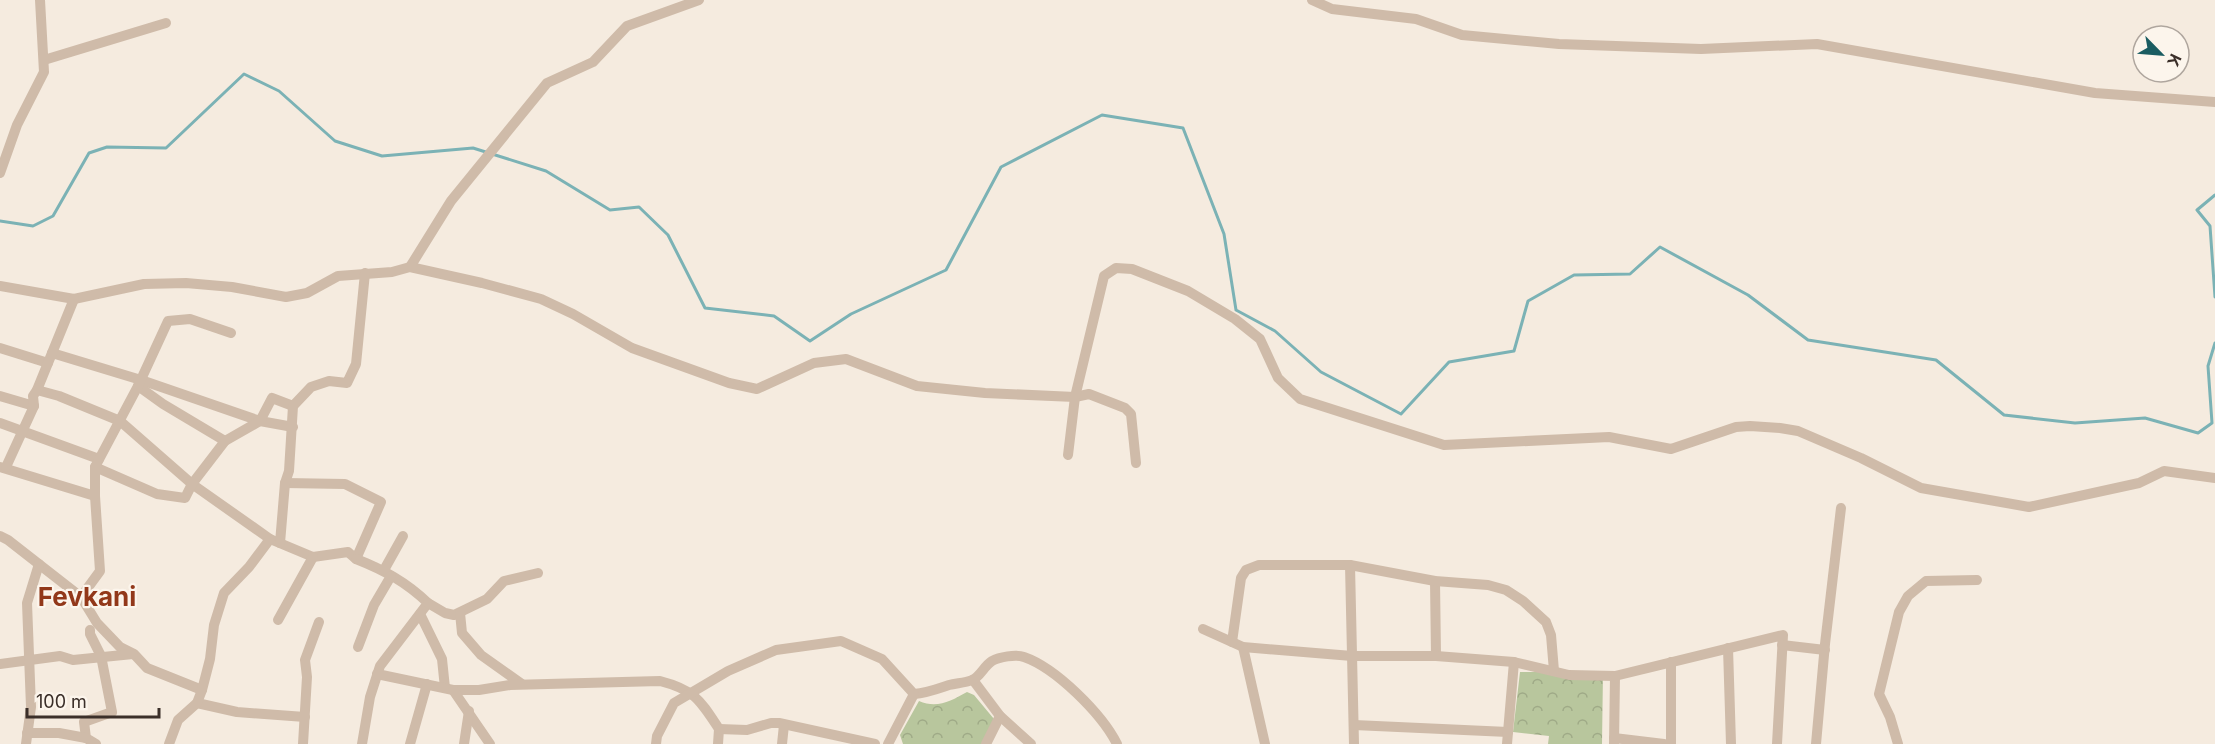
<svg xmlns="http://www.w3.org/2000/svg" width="2215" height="744" font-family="Inter,sans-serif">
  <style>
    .park { fill: url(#park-crowns) }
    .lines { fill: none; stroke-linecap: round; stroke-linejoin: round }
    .stream { stroke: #7bb2b5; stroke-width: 3 }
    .minor { stroke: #cfbba9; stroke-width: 10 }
    .labels { text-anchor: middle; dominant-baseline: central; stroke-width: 4.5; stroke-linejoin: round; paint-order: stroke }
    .district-label { font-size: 26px; font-weight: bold; fill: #92381a; stroke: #fcf5ec }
  </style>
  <defs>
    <pattern id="park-crowns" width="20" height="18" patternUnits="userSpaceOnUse" patternTransform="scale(1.5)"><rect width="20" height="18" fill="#b8c69d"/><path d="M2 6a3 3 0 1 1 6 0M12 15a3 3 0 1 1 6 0" fill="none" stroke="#9faa87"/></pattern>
  </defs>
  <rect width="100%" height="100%" fill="#f5ebdf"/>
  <g class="park">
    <path d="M1520,672H1603L1602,744H1548L1549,736L1513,732Z"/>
    <path d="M967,692L974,695L994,719L982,744H903L900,735L919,701C937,709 951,701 967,692Z"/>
  </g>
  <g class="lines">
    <g class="stream">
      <path d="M2215,195L2197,210L2210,226L2215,297"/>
      <path d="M0,221L33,226L53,216L89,153L107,147L166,148L244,74L279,91L335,141L382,156L473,148L546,171L610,210L639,207L668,235L705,308L774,316L810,341L851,314L946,270L1001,167L1102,115L1183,128L1224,234L1236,310L1275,331L1321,372L1401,414L1449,362L1514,351L1528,301L1574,275L1630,274L1660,247L1748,295L1808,340L1936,360L2004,415L2075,423L2145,418L2198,433L2212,423L2208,366L2215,343"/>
    </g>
    <g class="minor">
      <path d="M1312,0L1332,9L1416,19L1462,35L1559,44L1701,49L1817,44L2095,93L2215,102"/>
      <path d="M44,60L166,23"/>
      <path d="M0,173L17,125L44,72L40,0"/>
      <path d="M410,267L451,201L547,83L593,62L627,26L699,0"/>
      <path d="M0,286L74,299L144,284L186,283L232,287L286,297L307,293L338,276L392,272L410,267L482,283L541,299L573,314L632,348L729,383L757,389L814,363L846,359L917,386L985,393L1075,397L1089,394L1125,408L1131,414L1136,463"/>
      <path d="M0,348L48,363"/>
      <path d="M52,353L141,380L260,421L293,427"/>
      <path d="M138,386L163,404L225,441"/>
      <path d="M37,390L59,396L120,421L192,484L270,539L313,557L348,552L356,559L381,502L345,484L285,483"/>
      <path d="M0,396L34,406"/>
      <path d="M0,423L99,459"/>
      <path d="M1068,455L1075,397L1104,276L1116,268L1132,269L1188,291L1235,319L1260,339L1278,378L1300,399L1444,445L1609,437L1671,449L1736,427L1750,426L1780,428L1798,431L1861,458L1921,488L2029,507L2139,483L2164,471L2215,478"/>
      <path d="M0,467L95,496"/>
      <path d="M6,467L34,406L33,396L37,390L74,299"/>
      <path d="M95,467L157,494L185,498L192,484L225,441L260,421L272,398L293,406"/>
      <path d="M0,536L8,540L81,597L97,623L120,647L134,654L147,668L202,690"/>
      <path d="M280,543L285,483L289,471L293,406L311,387L329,381L347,383L356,364L365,273"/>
      <path d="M356,559C384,570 406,582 428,603L380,666L370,697L362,744"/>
      <path d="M1350,565L1354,744"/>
      <path d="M384,570L403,536"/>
      <path d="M1435,581L1436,656"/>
      <path d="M81,597L100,571L95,496V467L138,386L168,321L190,319L231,333"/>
      <path d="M428,603L445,613L454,615L487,599L504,581L538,573"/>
      <path d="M460,613L462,633L481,655L522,684"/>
      <path d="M420,614L442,659L445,688"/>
      <path d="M278,620L313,557"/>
      <path d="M1203,629L1243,647L1352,656H1436L1514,662L1569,675L1615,676L1783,635L1777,744"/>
      <path d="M90,630V634L101,656L112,712L84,722L86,738L96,744"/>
      <path d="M1232,642L1241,578L1246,570L1259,565H1350L1435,581L1488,585L1506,590L1523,601L1546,622L1551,635L1554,671"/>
      <path d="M1782,645L1825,650"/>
      <path d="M358,647L374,605L391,576"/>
      <path d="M1243,647L1265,744"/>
      <path d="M1728,648L1731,744"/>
      <path d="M0,664L60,656L73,660L133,654"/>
      <path d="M377,674L453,690H479L510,685L660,681C695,690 700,700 719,729L718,744"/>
      <path d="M973,680L1000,716L1031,744"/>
      <path d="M453,690L490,744"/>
      <path d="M197,703L237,712L305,717"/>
      <path d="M1354,725L1508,732"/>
      <path d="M719,729L747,730L771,723H779L875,744"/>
      <path d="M27,733H59L86,738"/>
      <path d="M1614,738L1664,744"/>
      <path d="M26,744L31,707L27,603L39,564"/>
      <path d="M169,744L178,720L197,703L202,690L210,659L214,625L224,593L249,567L270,539"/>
      <path d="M303,744L307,677L305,660L319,622"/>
      <path d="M410,744L427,684"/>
      <path d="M464,744L469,711"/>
      <path d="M656,744L657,736L674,703L728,671L776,650L841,641L882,659L914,694C927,693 937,689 949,685C956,683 965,683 972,680C980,677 984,666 992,661C999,657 1016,654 1024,657C1056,668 1102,714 1117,744"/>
      <path d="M782,744L784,725"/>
      <path d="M888,744L914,694"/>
      <path d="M986,744L1000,716"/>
      <path d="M1507,744L1514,662"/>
      <path d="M1614,744L1615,676"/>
      <path d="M1671,744V662"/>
      <path d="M1816,744L1825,644L1841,508"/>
      <path d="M1898,744L1890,717L1879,694L1899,612L1908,596L1926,581L1977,580"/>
    </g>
  </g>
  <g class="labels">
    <g class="district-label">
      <text x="87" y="596">Fevkani</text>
    </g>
  </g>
  <g transform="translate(2161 54) rotate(115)"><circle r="28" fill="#fcf5ec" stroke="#afa69e" stroke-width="1.5"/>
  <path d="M0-4.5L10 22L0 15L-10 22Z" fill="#1a5c61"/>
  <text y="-9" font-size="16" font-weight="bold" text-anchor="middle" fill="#3b2f29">K</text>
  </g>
  <path d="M27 708v9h132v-9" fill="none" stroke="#3b2f29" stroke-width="3"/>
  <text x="36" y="708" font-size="18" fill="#3b2f29" stroke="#fcf5ec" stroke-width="4.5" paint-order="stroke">100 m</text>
</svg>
